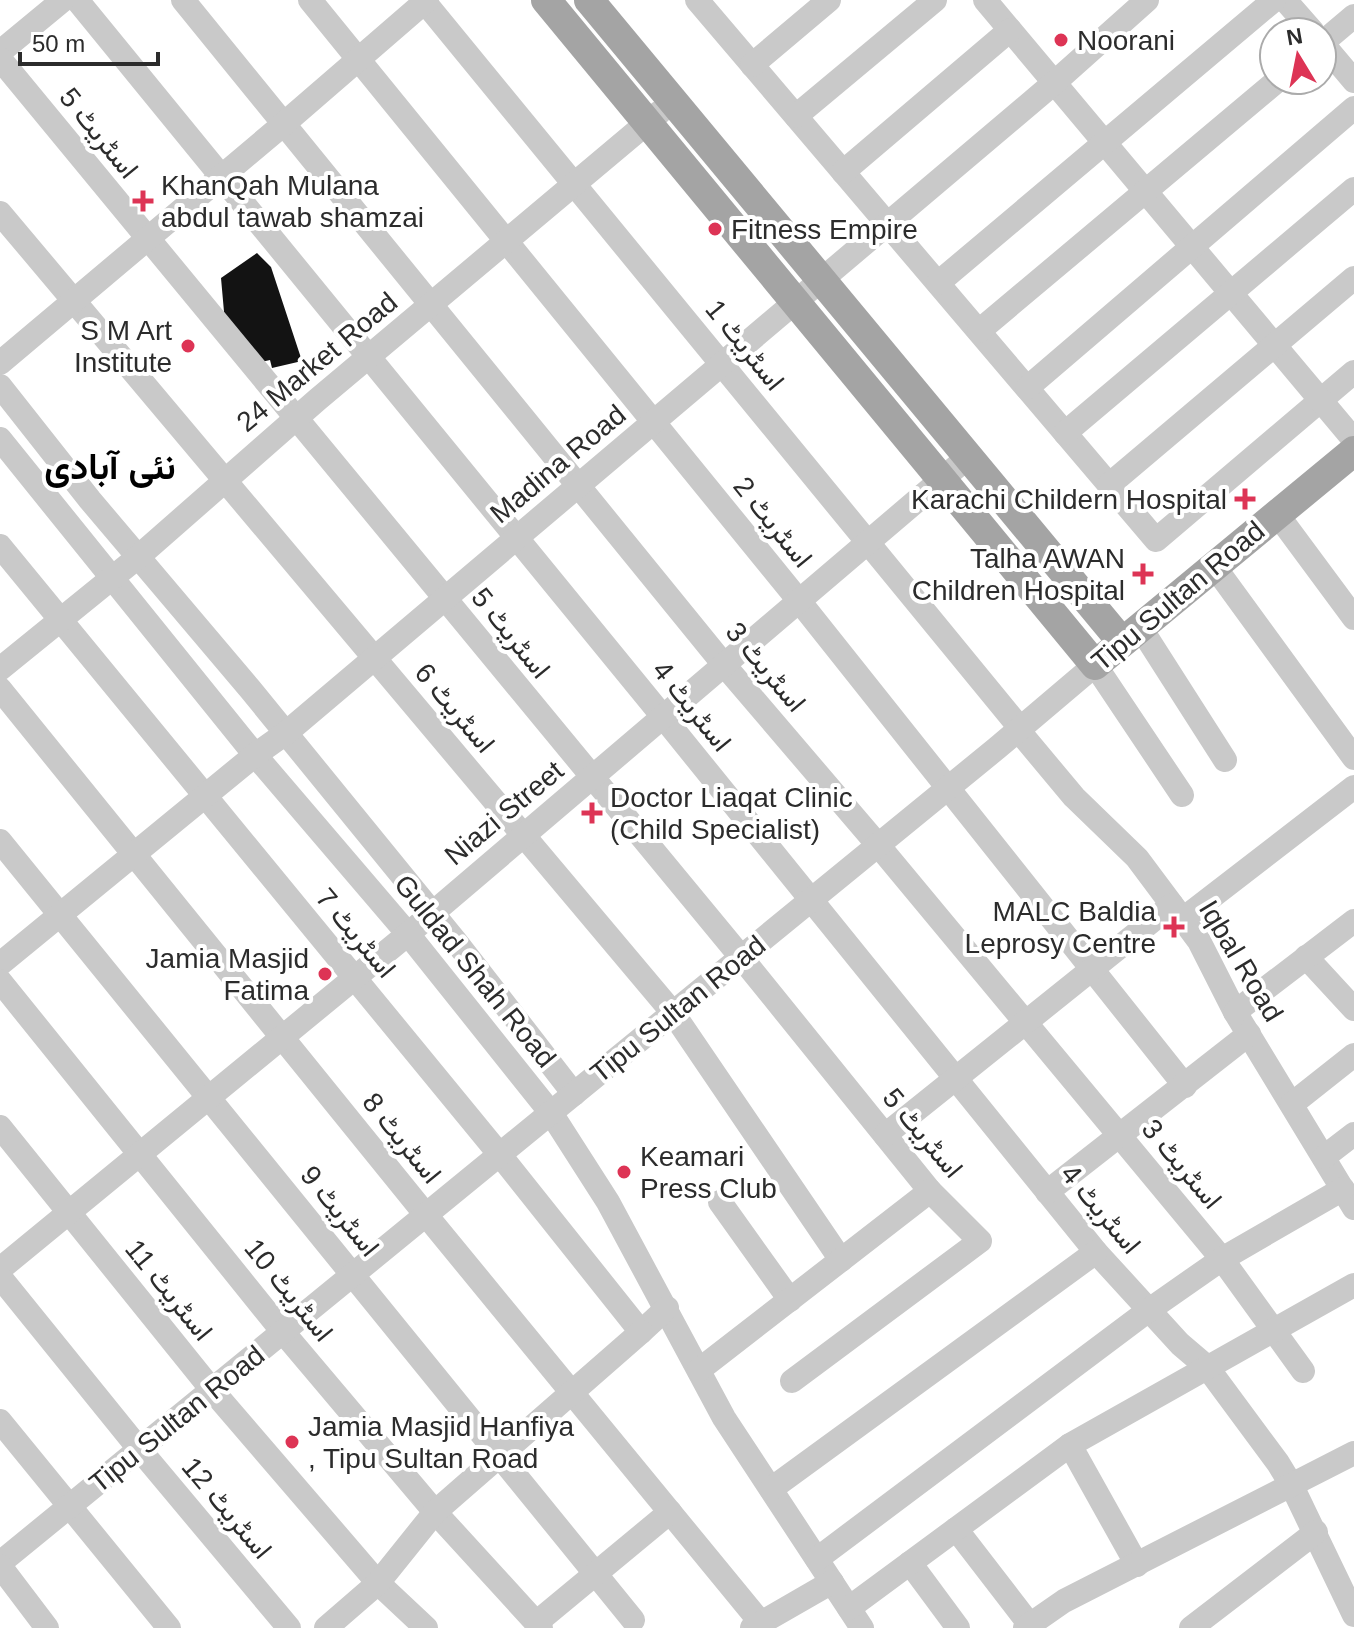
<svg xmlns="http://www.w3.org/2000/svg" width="1354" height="1628" font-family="Arial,Vazirmatn,sans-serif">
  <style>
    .building { fill: #131313 }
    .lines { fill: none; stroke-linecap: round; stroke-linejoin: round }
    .minor { stroke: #c9c9c9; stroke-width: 24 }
    .major { stroke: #a4a4a4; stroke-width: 30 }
    .poi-dot { fill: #dd3455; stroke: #fff; stroke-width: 3 }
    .labels { text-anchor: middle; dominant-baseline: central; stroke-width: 8; stroke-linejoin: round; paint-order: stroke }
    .poi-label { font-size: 28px; fill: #2c2c2c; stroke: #fff; text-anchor: start }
    .street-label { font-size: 28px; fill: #2c2c2c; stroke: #fff }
    .district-label { font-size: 36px; font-weight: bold; fill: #000; stroke: #fff }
  </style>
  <rect width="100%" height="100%" fill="#fff"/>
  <path class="building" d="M257,253L271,267L302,361L272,368L270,360L257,363L225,323L221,278Z"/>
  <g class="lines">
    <g class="minor">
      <path d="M77,0L664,718L1096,1252L1180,1344L1207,1367L1278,1463L1292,1486L1354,1615"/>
      <path d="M183,0L725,666L878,845L1222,1259L1303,1371"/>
      <path d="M310,0L800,602L1185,1086"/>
      <path d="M423,0L1020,728"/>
      <path d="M697,0L1156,540L1354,372"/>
      <path d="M985,0L1354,440"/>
      <path d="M1285,0L1313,32"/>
      <path d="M1322,43L1354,81"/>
      <path d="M1322,43L1354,16"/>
      <path d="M0,52L63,0"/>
      <path d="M0,59L741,957L930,1191L980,1241L792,1381"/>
      <path d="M752,65L829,0"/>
      <path d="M796,116L935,0"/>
      <path d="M843,172L1010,30"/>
      <path d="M0,213L673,1013L841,1260"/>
      <path d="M938,283L1274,0"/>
      <path d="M979,331L1278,80"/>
      <path d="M0,363L279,128L427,0"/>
      <path d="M0,386L90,500L250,689L457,943L574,1094"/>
      <path d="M1027,388L1354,108"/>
      <path d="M1065,433L1354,189"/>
      <path d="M0,439L255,755L408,934L551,1113L608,1202L724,1418L862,1628"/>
      <path d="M1109,485L1354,278"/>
      <path d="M1277,514L1354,618"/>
      <path d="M0,546L500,1155L641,1332L667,1308"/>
      <path d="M1214,566L1354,758"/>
      <path d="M1140,627L1225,760"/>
      <path d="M0,669L138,557L317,400L660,112"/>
      <path d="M0,689L426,1215L761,1623"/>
      <path d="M1018,730L1074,797L1137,858L1199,941L1235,1012L1354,1208"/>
      <path d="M0,841L633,1620"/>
      <path d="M1183,919L1354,787"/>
      <path d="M1306,957L1354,1009"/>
      <path d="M0,964L255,755L286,733L1054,83L1147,0"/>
      <path d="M0,981L283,1332L435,1512L541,1628"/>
      <path d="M1235,1012L1354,921"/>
      <path d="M1292,1104L1354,1055"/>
      <path d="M0,1127L212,1390L378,1583L426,1628"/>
      <path d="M885,1135L1172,905"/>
      <path d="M1324,1157L1354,1134"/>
      <path d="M1047,1192L1249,1034"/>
      <path d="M720,1202L790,1300"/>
      <path d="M0,1269L408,934L968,457"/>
      <path d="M0,1277L140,1450L289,1628"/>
      <path d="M699,1370L930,1191"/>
      <path d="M0,1421L169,1628"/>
      <path d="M1070,1445L1137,1565"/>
      <path d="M771,1489L1096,1252"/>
      <path d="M956,1529L1030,1625"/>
      <path d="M817,1559L1149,1310L1222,1259L1343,1189"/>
      <path d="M0,1563L997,748L1095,665L1182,795"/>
      <path d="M910,1563L958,1628"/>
      <path d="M0,1566L47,1628"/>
      <path d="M849,1608L1070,1445L1354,1285"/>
      <path d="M536,1623L670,1512"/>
      <path d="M326,1628L378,1583L435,1512L641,1332"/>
      <path d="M752,1628L832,1582"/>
      <path d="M1025,1628L1064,1601L1354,1453"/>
      <path d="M1191,1628L1316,1532"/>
    </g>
    <g class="major">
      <path d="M546,0L1095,665L1354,451"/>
      <path d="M589,0L1122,642"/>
    </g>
  </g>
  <g class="poi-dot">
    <circle cx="1061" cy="40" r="8"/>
    <path d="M139 189h8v8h8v8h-8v8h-8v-8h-8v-8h8z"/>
    <circle cx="715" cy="229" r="8"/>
    <circle cx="188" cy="346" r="8"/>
    <path d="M1241 487h8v8h8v8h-8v8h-8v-8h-8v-8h8z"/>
    <path d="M1139 562h8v8h8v8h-8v8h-8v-8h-8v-8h8z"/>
    <path d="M588 801h8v8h8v8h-8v8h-8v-8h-8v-8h8z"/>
    <path d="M1170 915h8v8h8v8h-8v8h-8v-8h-8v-8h8z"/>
    <circle cx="325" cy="974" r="8"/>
    <circle cx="624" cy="1172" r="8"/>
    <circle cx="292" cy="1442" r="8"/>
  </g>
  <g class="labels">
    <g class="poi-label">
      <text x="1077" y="40">Noorani</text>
      <text x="161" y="185">KhanQah Mulana<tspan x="161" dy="32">abdul tawab shamzai</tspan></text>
      <text x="731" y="229">Fitness Empire</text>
      <text x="172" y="330" text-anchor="end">S M Art<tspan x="172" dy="32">Institute</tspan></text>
      <text x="1227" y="499" text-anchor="end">Karachi Childern Hospital</text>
      <text x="1125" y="558" text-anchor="end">Talha AWAN<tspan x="1125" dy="32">Children Hospital</tspan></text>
      <text x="610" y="797">Doctor Liaqat Clinic<tspan x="610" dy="32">(Child Specialist)</tspan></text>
      <text x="1156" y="911" text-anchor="end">MALC Baldia<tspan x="1156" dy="32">Leprosy Centre</tspan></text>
      <text x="309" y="958" text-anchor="end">Jamia Masjid<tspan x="309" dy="32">Fatima</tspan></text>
      <text x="640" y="1156">Keamari<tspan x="640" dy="32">Press Club</tspan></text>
      <text x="308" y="1426">Jamia Masjid Hanfiya<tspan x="308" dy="32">, Tipu Sultan Road</tspan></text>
    </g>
    <g class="street-label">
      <text transform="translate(99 133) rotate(51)">اسٹریٹ 5</text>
      <text transform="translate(745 345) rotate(51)">اسٹریٹ 1</text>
      <text transform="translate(317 362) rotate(-40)">24 Market Road</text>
      <text transform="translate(558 464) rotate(-40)">Madina Road</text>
      <text transform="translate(773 522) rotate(51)">اسٹریٹ 2</text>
      <text transform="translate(1178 596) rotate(-40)">Tipu Sultan Road</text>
      <text transform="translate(511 633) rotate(51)">اسٹریٹ 5</text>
      <text transform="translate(766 667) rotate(50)">اسٹریٹ 3</text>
      <text transform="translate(692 706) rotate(51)">اسٹریٹ 4</text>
      <text transform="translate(455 708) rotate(50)">اسٹریٹ 6</text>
      <text transform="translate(504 813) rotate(-40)">Niazi Street</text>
      <text transform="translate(356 933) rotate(50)">اسٹریٹ 7</text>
      <text transform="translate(1241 961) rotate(59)">Iqbal Road</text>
      <text transform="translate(475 971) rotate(51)">Guldad Shah Road</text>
      <text transform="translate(678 1009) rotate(-39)">Tipu Sultan Road</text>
      <text transform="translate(923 1133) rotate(50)">اسٹریٹ 5</text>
      <text transform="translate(402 1138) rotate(51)">اسٹریٹ 8</text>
      <text transform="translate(1182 1164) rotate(50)">اسٹریٹ 3</text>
      <text transform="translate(1101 1209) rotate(50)">اسٹریٹ 4</text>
      <text transform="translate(340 1211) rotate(51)">اسٹریٹ 9</text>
      <text transform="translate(169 1290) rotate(51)">اسٹریٹ 11</text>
      <text transform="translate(289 1290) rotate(51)">اسٹریٹ 10</text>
      <text transform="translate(177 1419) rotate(-39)">Tipu Sultan Road</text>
      <text transform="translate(227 1508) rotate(50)">اسٹریٹ 12</text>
    </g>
    <g class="district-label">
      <text x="110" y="466">نئی آبادی</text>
    </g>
  </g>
  <g transform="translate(1298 56) rotate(350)"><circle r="38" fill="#ffffff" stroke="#ababab" stroke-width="2"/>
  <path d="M0-6L14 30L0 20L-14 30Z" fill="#dd3455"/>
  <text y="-12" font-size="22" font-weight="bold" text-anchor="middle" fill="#2c2c2c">N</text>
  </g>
  <path d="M20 52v12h138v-12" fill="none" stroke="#2c2c2c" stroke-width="4"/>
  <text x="32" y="52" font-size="24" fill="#2c2c2c" stroke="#ffffff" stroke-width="6" paint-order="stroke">50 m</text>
</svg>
